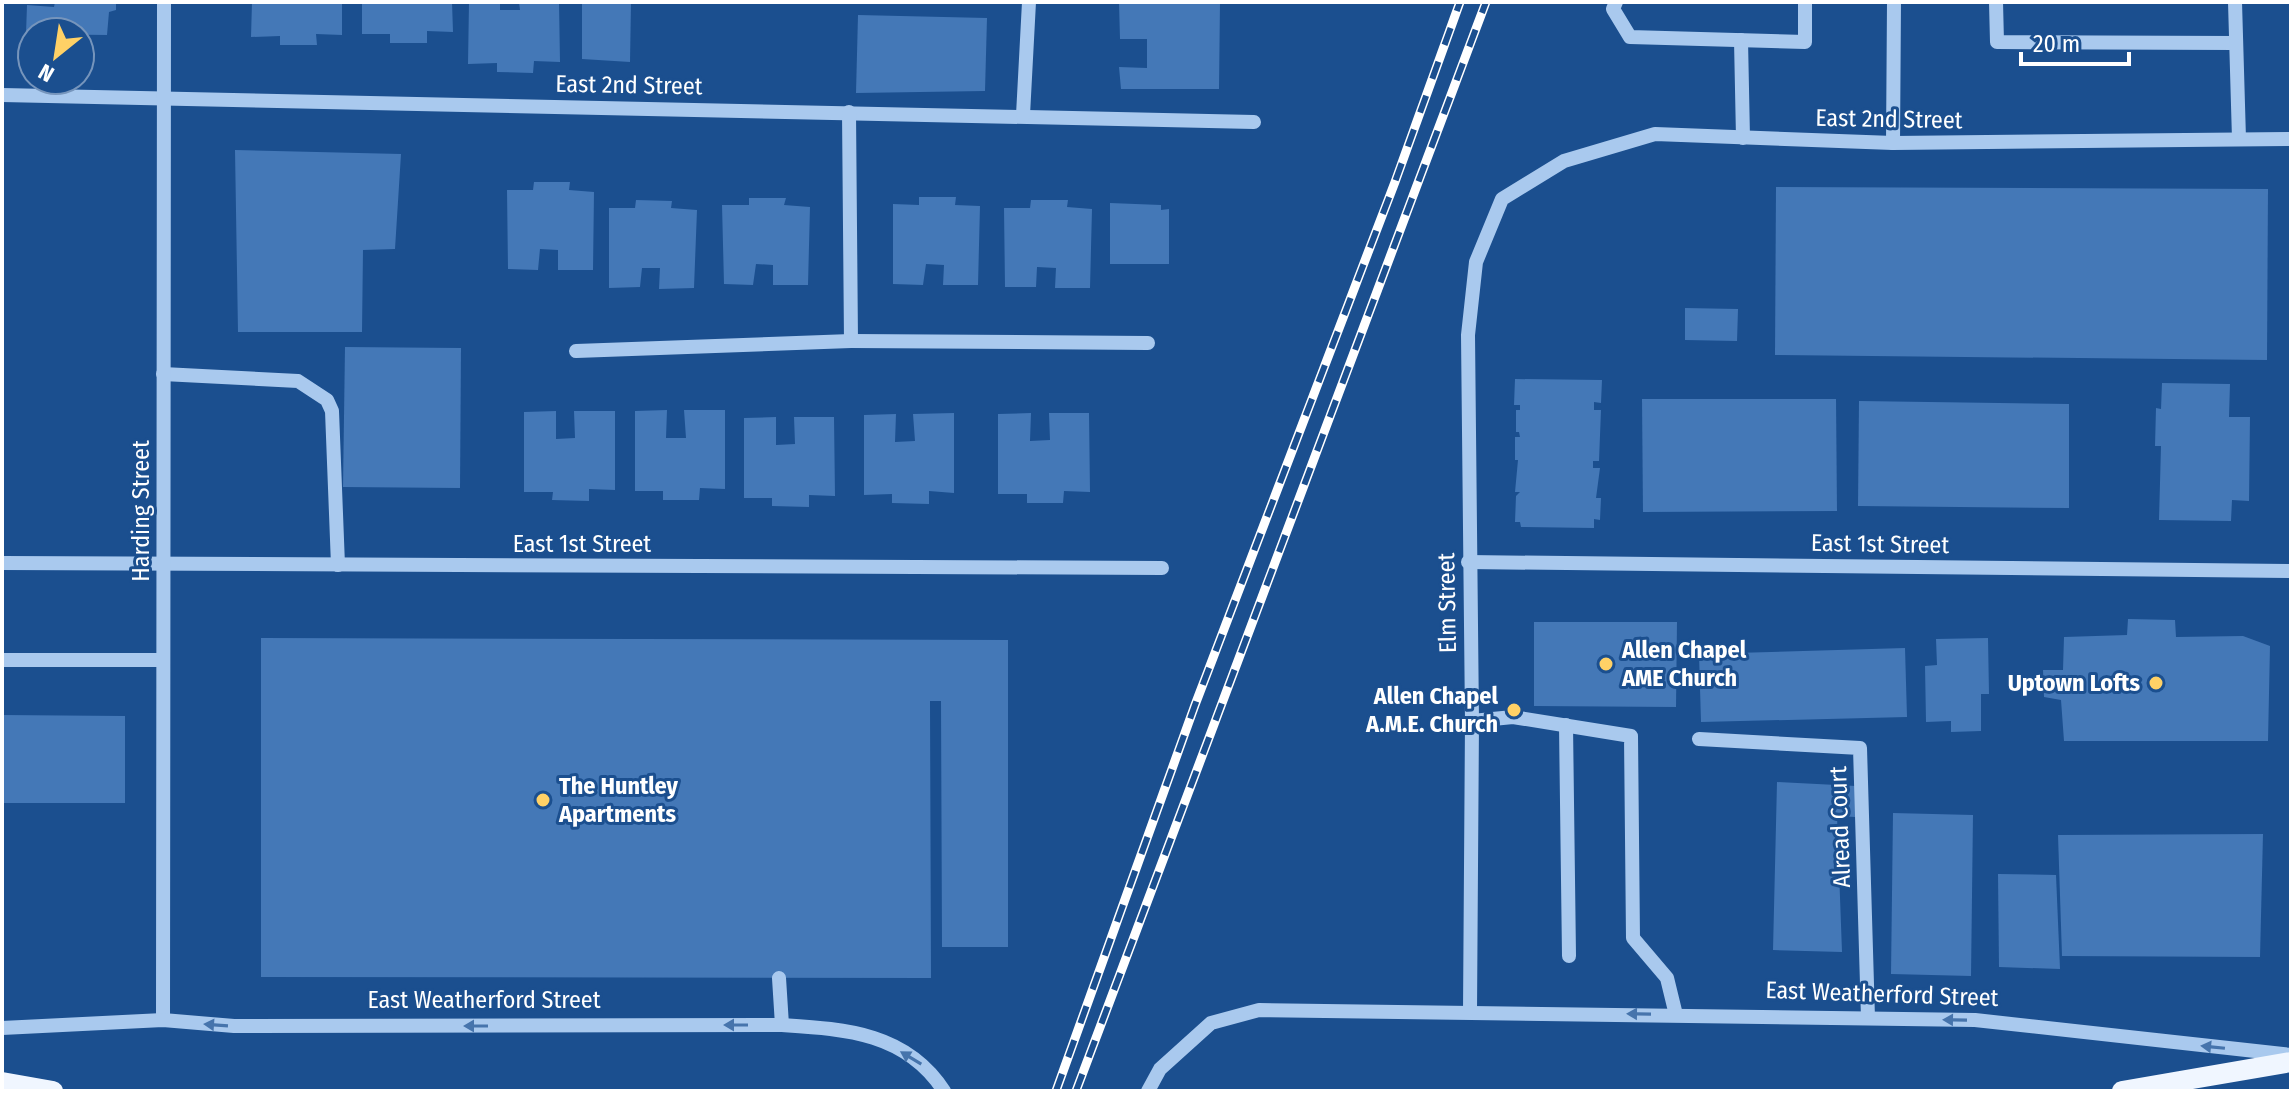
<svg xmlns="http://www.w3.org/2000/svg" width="2293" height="1093" font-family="'Fira Sans Condensed',sans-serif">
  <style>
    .building { fill: #4478b7 }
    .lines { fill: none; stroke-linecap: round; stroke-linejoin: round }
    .minor { stroke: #a9c9ee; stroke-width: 14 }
    .major { stroke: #f0f6ff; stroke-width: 20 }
    .rail-casing { stroke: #fff; stroke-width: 9 }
    .rail { stroke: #1b4f8f; stroke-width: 6; stroke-dasharray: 18; stroke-linecap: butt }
    .oneway { fill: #4674ac }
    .poi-dot { fill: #ffd166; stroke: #1b4f8f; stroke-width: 3 }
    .labels { text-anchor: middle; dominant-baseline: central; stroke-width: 6; stroke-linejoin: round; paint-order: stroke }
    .street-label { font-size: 24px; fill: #fff; stroke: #1b4f8f }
    .poi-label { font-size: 24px; font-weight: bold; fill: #fff; stroke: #1b4f8f; text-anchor: start }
  </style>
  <rect width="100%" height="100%" fill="#1b4f8f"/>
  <g class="building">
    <path d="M55,2H116V10L109,12L107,35L26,34L27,5L54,7Z"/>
    <path d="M252,2H342V35L316,34L317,45H280V36L251,37Z"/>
    <path d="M362,2H452L453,32L427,31V43H390V34H362Z"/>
    <path d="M469,2H500V10H520L519,2H559L560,62L534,61L533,73L497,72V63L468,64Z"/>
    <path d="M582,2H631L630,62L582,59Z"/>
    <path d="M1119,2H1220L1219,89H1121L1119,67L1147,68V39H1120Z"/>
    <path d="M858,15L987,18L985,91L856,93Z"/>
    <path d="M235,150L401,154L395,249L363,250L362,332H238Z"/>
    <path d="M534,182H570L569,190L594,192L593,270H558V250L540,249L538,270L508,269L507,190H533Z"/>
    <path d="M1776,187L2268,189L2267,360L1775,355Z"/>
    <path d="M919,197H956L955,205L980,206L978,285H943L944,265L926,264L923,285L893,284V204L919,205Z"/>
    <path d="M749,198H786L784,205L810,207L808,285H773V265L756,264L753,285L724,284L722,205H749Z"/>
    <path d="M636,200L672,201L671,208L697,210L694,288L659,289L660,268H642L640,287L609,288V208H635Z"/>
    <path d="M1031,200H1068L1067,207L1092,209L1090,288H1055L1056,268L1037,267L1036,287H1005L1004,208H1030Z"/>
    <path d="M1110,203L1161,205V210L1169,209V264H1110Z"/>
    <path d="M1685,308L1738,309L1737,341L1685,340Z"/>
    <path d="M345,347L461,348L460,488L343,487Z"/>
    <path d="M1515,379L1602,380L1601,403L1594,402V410H1601L1599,461H1593V468H1600L1596,498H1601L1600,520L1594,519V528L1521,527L1520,522H1515L1516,496L1520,492H1515L1518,460H1515V437H1520L1519,432H1516V410H1520V405H1514Z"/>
    <path d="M2162,383L2230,384L2229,417H2250L2249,501L2232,500L2231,521L2159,520L2161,446H2155L2156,408L2161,409Z"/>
    <path d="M1642,399H1836L1837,511L1643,512Z"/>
    <path d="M1859,401L2069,404V508L1858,506Z"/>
    <path d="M667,410L666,438H686L684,410H725V489L700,488L699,500H663V491H635V411Z"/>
    <path d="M556,411V439L575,438L574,411H615V490L589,489V501L552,500L553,492H524V412Z"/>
    <path d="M954,413V493L929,491V504L892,503V494L864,495V415L896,414L895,442L915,441L913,414Z"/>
    <path d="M1031,413L1030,441L1050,440L1049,413H1089L1090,492L1064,491L1063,503H1027V494H998V414Z"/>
    <path d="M776,417V445L795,444L794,417H834L835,496L809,495V507L772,506V498H744V418Z"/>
    <path d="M2128,619L2175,620L2176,637L2243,636L2270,646L2268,741H2064L2061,700L2044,697L2043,670H2063L2064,637L2127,635Z"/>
    <path d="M1534,622H1677L1676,707L1534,706Z"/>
    <path d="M261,638L1008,640V947H942L941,701H930L931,978L261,977Z"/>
    <path d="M1988,638L1989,694H1981V731L1951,732V721L1926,722L1925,666L1937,665L1936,639Z"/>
    <path d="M1905,648L1907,717L1701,722L1699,654Z"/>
    <path d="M2,715L125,716V803H2Z"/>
    <path d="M1777,782L1856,786L1855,817L1837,816L1842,952L1773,950Z"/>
    <path d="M1893,813L1973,815L1971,976L1891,974Z"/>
    <path d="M2263,834L2260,957L2062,956L2058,835Z"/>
    <path d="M1998,874L2056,875L2060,969L1999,967Z"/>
  </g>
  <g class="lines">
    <g class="minor">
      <path d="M1616,2L1613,9L1630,37L1805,42V2"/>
      <path d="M1996,2L1997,42L2236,43"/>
      <path d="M2235,2L2239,139"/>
      <path d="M1741,40L1743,138"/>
      <path d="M2,95L1254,122"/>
      <path d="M1023,115L1029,2"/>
      <path d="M1893,143L1894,2"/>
      <path d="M851,341L1148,343"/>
      <path d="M576,351L851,341L849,112"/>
      <path d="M163,374L298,381L327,400L332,411L338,565"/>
      <path d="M1468,562L2291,571"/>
      <path d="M2,563L1162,568"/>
      <path d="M2,660H163"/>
      <path d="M1472,721L1513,717L1631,736L1633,938L1667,978L1676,1015"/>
      <path d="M1566,725L1569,956"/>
      <path d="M1699,739L1860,748L1868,1018"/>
      <path d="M779,978L782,1025"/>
      <path d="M1470,1012L1472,721L1468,335L1476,262L1502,199L1564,161L1655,134L1893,143L2291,139"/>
      <path d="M163,1020L164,2"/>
      <path d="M2,1028L163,1020L234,1026L782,1025C844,1029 906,1032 944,1091"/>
      <path d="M1148,1091L1160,1069L1211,1023L1259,1010L1975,1020L2291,1055"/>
    </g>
    <g class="major">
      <path d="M2,1082L53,1091"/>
      <path d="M2122,1091L2291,1062"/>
    </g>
    <g class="rail-casing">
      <g id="rail">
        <path d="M1056,1091L1195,705L1395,182L1460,2"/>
        <path d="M1076,1091L1486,2"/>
      </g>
    </g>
    <use href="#rail" class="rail"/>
  </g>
  <defs><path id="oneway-solid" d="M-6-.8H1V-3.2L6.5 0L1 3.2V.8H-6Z" transform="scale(2)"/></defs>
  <g class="oneway">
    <use href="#oneway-solid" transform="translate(1639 1014) rotate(-179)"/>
    <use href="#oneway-solid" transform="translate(1955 1020) rotate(-179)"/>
    <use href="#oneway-solid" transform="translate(216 1025) rotate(-176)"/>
    <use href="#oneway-solid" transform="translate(736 1025) rotate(180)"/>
    <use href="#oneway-solid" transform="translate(476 1026) rotate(180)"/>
    <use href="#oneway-solid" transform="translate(2213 1047) rotate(-174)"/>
    <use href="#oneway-solid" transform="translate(911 1058) rotate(-149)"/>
  </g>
  <g class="poi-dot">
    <circle cx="1606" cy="664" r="8"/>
    <circle cx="2156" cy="683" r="8"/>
    <circle cx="1514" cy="710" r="8"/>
    <circle cx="543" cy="800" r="8"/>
  </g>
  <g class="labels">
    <g class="street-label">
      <text transform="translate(629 85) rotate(1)">East 2nd Street</text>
      <text transform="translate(1889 119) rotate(1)">East 2nd Street</text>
      <text transform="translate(141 511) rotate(-90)">Harding Street</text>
      <text x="582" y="544">East 1st Street</text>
      <text transform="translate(1880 544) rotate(1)">East 1st Street</text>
      <text transform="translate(1447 603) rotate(-91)">Elm Street</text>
      <text transform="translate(1840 827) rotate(-92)">Alread Court</text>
      <text transform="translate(1882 994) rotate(2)">East Weatherford Street</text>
      <text x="484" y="1000">East Weatherford Street</text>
    </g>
    <g class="poi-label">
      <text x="1622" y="650">Allen Chapel<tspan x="1622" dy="28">AME Church</tspan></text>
      <text x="2140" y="683" text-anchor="end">Uptown Lofts</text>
      <text x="1498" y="696" text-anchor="end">Allen Chapel<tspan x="1498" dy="28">A.M.E. Church</tspan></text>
      <text x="559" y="786">The Huntley<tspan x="559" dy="28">Apartments</tspan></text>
    </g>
  </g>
  <rect width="2293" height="1093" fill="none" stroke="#ffffff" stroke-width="8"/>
  <g transform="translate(56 56) rotate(210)"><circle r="38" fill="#1b4f8f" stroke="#7695bc" stroke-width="2"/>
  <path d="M0-6L14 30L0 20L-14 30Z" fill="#ffd166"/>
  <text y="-12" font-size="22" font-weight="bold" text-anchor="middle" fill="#ffffff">N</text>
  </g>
  <path d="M2021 52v12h108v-12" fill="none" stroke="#ffffff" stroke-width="4"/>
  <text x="2033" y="52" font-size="24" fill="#ffffff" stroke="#1b4f8f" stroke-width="6" paint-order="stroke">20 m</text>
</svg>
